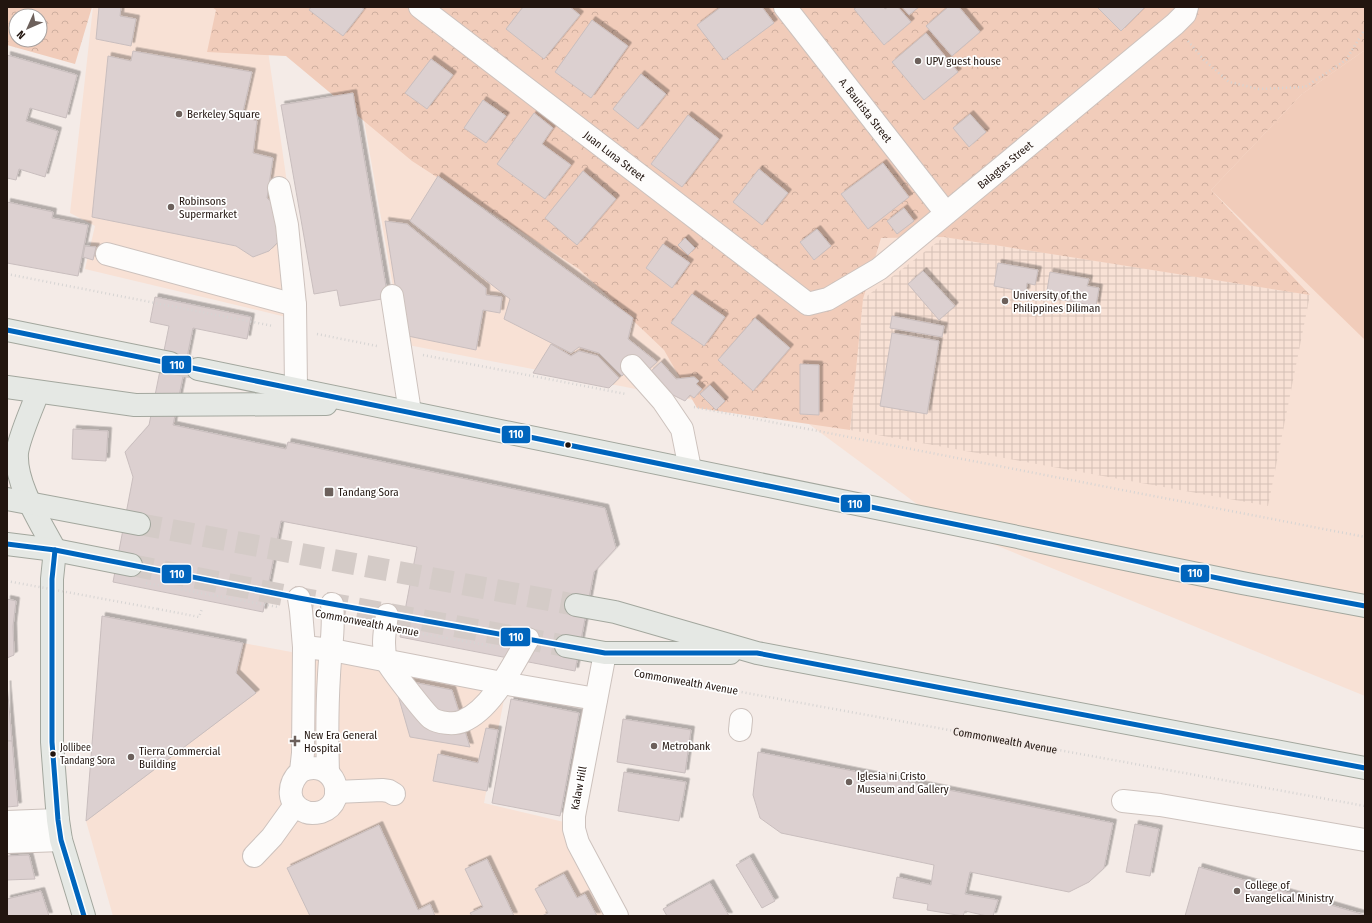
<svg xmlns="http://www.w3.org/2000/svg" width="1372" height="923" font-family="'Fira Sans Condensed',sans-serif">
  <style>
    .built { fill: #f8e1d5 }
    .industrial { fill: url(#industrial-grid) }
    .forest { fill: url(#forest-crowns); fill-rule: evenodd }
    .garden { fill: #f1ccba }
    .building { fill: #dcd0d0; stroke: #c9bebe; filter: url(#shadow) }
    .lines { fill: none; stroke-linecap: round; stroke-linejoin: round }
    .major-tunnel { stroke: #d4cbc7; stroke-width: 22; stroke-dasharray: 22 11; stroke-linecap: butt }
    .minor-casing { stroke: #cdc2bd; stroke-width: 24 }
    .major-casing { stroke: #a3a79e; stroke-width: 24 }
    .path { stroke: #d6d4d3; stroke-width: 2.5; stroke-dasharray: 1 3; stroke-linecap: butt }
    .minor { stroke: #fdfcfb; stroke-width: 22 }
    .major { stroke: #e5e8e4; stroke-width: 22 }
    .path-bridge { stroke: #d6d4d3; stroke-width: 2.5; stroke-dasharray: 1 3; stroke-linecap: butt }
    .bus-1-casing { stroke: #fff; stroke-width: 8 }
    .bus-1 { stroke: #0065bd; stroke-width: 5 }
    .poi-dot { fill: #6c605b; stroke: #fff; stroke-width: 1.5 }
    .bus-dot { fill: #22150f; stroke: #fff; stroke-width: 1.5 }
    .labels { text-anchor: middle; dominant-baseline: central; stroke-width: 3.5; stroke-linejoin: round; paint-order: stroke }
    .bus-label { font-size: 10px; fill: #22150f; stroke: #fff; text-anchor: start }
    .poi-label { font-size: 11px; fill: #22150f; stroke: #fff; text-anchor: start }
    .street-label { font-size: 11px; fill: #22150f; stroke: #fff }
    .line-badge { stroke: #fff; stroke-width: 1.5 }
    .badge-label { font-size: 11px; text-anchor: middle; font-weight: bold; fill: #fff }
  </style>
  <defs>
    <pattern id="industrial-grid" width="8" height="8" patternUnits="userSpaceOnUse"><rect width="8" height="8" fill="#f8e1d5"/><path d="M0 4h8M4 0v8" fill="none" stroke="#d4c0b6"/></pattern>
    <pattern id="forest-crowns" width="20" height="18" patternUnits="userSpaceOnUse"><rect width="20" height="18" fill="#f1ccba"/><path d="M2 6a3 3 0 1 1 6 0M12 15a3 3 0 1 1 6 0" fill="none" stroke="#ceae9f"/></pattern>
    <filter id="shadow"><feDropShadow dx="3.5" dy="-3.5" stdDeviation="0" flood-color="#0004"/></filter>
  </defs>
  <rect width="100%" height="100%" fill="#f4ebe7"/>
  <g class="built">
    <path d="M93,7H250L263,16L307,322L85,269L95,226L70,213Z"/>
    <path d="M257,7H1365V696L944,524L798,416Z"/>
    <path d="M360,97L765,414L403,344Z"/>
    <path d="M243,643L361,665L506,689L484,803L564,822L613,916H113L86,821L255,693L236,673Z"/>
  </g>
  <path class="industrial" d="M944,237L1310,295L1268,506L850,430L863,299Z"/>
  <g class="forest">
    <path d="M7,7H92L75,64L7,45ZM16,16H40V40H16Z"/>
    <path d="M212,7H1365V50L1302,94L1211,190L1310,295L944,237L881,238L863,299L850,430L697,408L664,350L579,269L412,161L286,56L207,52L216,10Z"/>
  </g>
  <path class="garden" d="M1365,50V340L1211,190L1302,94Z"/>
  <g class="building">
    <path d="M99,7H121L120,16L136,19L131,46L96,39Z"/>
    <path d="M311,7H361L364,9L343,36L309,10Z"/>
    <path d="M523,7H570L580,15L544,59L506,29Z"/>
    <path d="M721,7H762L774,23L724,60L697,25Z"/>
    <path d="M857,7H884L885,9L888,7H898L911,22L884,45L854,9Z"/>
    <path d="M902,7H919L909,15Z"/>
    <path d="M948,7H959L980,32L952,56L926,26Z"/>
    <path d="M1097,7H1145L1121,31Z"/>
    <path d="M592,20L628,46L591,98L555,72Z"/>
    <path d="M926,33L958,72L924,100L892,62Z"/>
    <path d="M133,51L252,72L242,116L257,121L253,153L273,158L267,198L280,210V240L269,251L253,257L236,246L92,217L108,56L131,61Z"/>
    <path d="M7,55L77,75L66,118L30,108L26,121L58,131L45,177L19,169L16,180L7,178Z"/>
    <path d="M431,59L453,75L427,109L405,93Z"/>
    <path d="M641,74L666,94L638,129L613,109Z"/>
    <path d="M353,93L388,298L340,306L337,290L314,294L281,105Z"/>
    <path d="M483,100L506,116L486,143L464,128Z"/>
    <path d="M534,113L553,128L542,144L571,165L545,199L497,164Z"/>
    <path d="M970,114L986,132L969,147L953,128Z"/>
    <path d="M688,115L719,139L682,187L651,164Z"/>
    <path d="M883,163L909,197L868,229L841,194Z"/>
    <path d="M759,169L788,193L762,225L733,202Z"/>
    <path d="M583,171L616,199L577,245L545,218Z"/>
    <path d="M438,176L633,318L628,339L657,362L646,372L637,361L622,376L599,353L579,347L571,353L504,319L510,299L410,221Z"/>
    <path d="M7,202L53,212L52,218L88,225L78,276L7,263Z"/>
    <path d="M904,208L914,221L897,234L887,221Z"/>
    <path d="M385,221L407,224L486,288V295L502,297L500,313L483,310L476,350L403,335Z"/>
    <path d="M817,229L831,246L814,260L800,242Z"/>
    <path d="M685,238L695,248L688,255L678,245Z"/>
    <path d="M663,244L690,263L672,288L646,268Z"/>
    <path d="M85,246L96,247L93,260L83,257Z"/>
    <path d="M998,263L1038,270L1035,285L1027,283L1026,292L994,286Z"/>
    <path d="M923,271L955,306L939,320L908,284Z"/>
    <path d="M1050,272L1089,279L1087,286L1099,288L1096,306L1046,297Z"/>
    <path d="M692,294L725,317L704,346L671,323Z"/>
    <path d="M155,297L251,317L247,339L193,328L173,425L286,449L288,442L605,508L616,548L594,572L575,671L400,637L417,547L281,521L263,612L113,582L133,477L125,452L149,425L169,326L150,322Z"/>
    <path d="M892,316L944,326L942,337L890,328Z"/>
    <path d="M755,318L790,348L753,391L718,360Z"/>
    <path d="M892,333L939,341L927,414L880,406Z"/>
    <path d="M551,344L571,356L579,351L598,356L619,378L609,388L533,373Z"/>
    <path d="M661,362L676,379L694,377L699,381L696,384L702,389L694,398L690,395L685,401L669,393L650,372Z"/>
    <path d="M800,364L819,365V415L800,414Z"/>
    <path d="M710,385L725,401L716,410L700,394Z"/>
    <path d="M73,429L108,431L106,461L72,459Z"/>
    <path d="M7,599L16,601L13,626L14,655L7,658Z"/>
    <path d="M102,616L243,643L236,673L256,693L86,821Z"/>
    <path d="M393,678L452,690L470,747L410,737Z"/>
    <path d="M7,684L12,741H7Z"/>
    <path d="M511,699L579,713L560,816L492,803Z"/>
    <path d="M623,719L691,730L685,773L617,762Z"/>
    <path d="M486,728L498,730L487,791L433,781L438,754L478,763Z"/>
    <path d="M7,741H12L18,806L7,807Z"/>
    <path d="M758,752L1113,823L1104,868L1089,882L1069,892L970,872L965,894L998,900L993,916H987L965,911L963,916L927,910L928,904L893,898L897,877L931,885L934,865L781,833L760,818L753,795Z"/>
    <path d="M624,772L686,782L679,821L618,811Z"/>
    <path d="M1135,824L1159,829L1150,876L1126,872Z"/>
    <path d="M379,825L418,910L430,904L435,916H310L287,868Z"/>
    <path d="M29,855L35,879L7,880V856Z"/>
    <path d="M750,857L775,901L762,908L736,865Z"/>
    <path d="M487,859L514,916H472L470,913L483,907L465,869Z"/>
    <path d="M1199,867L1365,915V916H1185Z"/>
    <path d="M564,874L577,898L585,894L597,916H542L548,913L535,889Z"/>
    <path d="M710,883L729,916H667L663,909Z"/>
    <path d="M41,891L49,916H7V899Z"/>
  </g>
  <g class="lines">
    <g class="major-tunnel">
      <path d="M170,363L198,369"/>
      <path d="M139,524L576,605"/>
      <path d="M131,565L299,598L566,646"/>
    </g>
    <g class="minor-casing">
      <g id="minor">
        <path id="s2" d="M420,7L808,304L828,299L879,269L1175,24L1185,14L1187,7"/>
        <path id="s3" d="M785,7L946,213"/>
        <path d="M279,188L287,225L295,305L296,388"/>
        <path d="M107,254L295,305"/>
        <path d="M392,296L410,412"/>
        <path d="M632,366L663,401L682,429L690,469"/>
        <path d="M299,598L301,611L304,647L303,753L301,771C287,784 286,805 306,812C311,814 316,813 321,812C351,801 333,756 301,771"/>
        <path d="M387,615C385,630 382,644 386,660C388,666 425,713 431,718C438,723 454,725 463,721C492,709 512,666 528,639"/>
        <path d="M304,647L332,650L502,683L596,699"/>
        <path d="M605,653L574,816V829L578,843L617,916"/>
        <path d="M740,730L741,720"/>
        <path d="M328,773C327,740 327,707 329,675C330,651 335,628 332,604"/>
        <path d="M336,792L382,790L389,791L394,794"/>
        <path d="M1123,801L1160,805L1365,840"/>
        <path d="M7,822L58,820"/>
        <path d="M7,842L61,840"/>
        <path d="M254,856L272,837L295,805"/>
      </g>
    </g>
    <g class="major-casing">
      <g id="major">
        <path d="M7,330L170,363"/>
        <path d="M198,369L1242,583L1365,606"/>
        <path d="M7,387L135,405L326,404"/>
        <path d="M38,392C32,409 19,437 17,453C15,485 41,523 55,550"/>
        <path d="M7,499L139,524"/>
        <path d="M7,544L55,550L131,565"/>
        <path d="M55,550L52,579V742L55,782L58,820L61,840L84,916"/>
        <path d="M576,605L615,612L757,653L1365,768"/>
        <path d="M566,646L605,653H730"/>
      </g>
    </g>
    <g class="path">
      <path d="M1188,41L1204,60L1229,82L1259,89L1305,87L1346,60L1365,29"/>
      <path d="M7,274L273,326"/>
      <path d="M317,334L377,346"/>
      <path d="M423,355L626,394"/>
      <path d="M694,407L1365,537"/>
      <path d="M146,583L278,607"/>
      <path d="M158,609L199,617L202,609"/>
      <path d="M407,631L497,647"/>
      <path id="s1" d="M659,677L1365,806"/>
    </g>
    <use href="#minor" class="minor"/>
    <use href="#major" class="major"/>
    <path class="path-bridge" d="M7,581L158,609"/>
    <g class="bus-1-casing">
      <g id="bus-1">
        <path d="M7,330L1242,583L1365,606"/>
        <path d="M7,544L55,550L299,598L605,653H757L1365,768"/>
        <path d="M55,550L52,579V742L58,820L61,840L84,916"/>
      </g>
    </g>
    <use href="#bus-1" class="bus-1"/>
  </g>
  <g class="poi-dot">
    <circle cx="918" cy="61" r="4"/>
    <circle cx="179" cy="114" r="4"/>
    <circle cx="171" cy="207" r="4"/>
    <circle cx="1005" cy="301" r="4"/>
    <rect x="324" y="487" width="10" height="10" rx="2"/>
    <path d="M293 735h4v4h4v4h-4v4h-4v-4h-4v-4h4z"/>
    <circle cx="654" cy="746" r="4"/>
    <circle cx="131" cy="757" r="4"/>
    <circle cx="849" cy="782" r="4"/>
    <circle cx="1237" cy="891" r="4"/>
  </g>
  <g class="bus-dot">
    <circle cx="568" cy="445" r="3.5"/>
    <circle cx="53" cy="754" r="3.5"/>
  </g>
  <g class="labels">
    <g class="bus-label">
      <text x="60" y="748">Jollibee<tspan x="60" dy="13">Tandang Sora</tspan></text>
    </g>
    <g class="poi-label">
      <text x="926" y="61">UPV guest house</text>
      <text x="187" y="114">Berkeley Square</text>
      <text x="179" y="201">Robinsons<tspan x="179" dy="13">Supermarket</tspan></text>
      <text x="1013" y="295">University of the<tspan x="1013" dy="13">Philippines Diliman</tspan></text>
      <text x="338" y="492">Tandang Sora</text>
      <text x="304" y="735">New Era General<tspan x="304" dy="13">Hospital</tspan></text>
      <text x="662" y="746">Metrobank</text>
      <text x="139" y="751">Tierra Commercial<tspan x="139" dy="13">Building</tspan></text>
      <text x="857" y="776">Iglesia ni Cristo<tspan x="857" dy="13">Museum and Gallery</tspan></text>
      <text x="1245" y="885">College of<tspan x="1245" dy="13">Evangelical Ministry</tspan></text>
    </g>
    <g class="street-label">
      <text stroke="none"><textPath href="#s3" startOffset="131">A. Bautista Street</textPath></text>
      <text stroke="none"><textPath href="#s2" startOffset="245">Juan Luna Street</textPath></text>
      <text stroke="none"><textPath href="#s2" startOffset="732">Balagtas Street</textPath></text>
      <text transform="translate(367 623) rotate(11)">Commonwealth Avenue</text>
      <text transform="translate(686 682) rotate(10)">Commonwealth Avenue</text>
      <text stroke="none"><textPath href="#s1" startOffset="352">Commonwealth Avenue</textPath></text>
      <text transform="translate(579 788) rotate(-79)">Kalaw Hill</text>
    </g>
  </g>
  <g class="line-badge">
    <rect x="161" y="355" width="31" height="19" rx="4" fill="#0065bd"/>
    <rect x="501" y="425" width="30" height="19" rx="4" fill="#0065bd"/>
    <rect x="840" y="494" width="31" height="19" rx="4" fill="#0065bd"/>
    <rect x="1180" y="564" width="30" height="19" rx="4" fill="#0065bd"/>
    <rect x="161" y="564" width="31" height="20" rx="4" fill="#0065bd"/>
    <rect x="500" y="627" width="31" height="20" rx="4" fill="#0065bd"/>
  </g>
  <g class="badge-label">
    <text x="177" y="369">110</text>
    <text x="516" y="438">110</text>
    <text x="855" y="508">110</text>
    <text x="1195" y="577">110</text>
    <text x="177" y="578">110</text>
    <text x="516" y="641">110</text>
  </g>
  <rect width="1372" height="923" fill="none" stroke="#22150f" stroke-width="16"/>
  <g transform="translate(28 28) rotate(225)"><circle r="19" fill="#ffffff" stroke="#a7a19f"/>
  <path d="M0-3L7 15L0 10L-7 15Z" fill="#6c605b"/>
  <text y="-6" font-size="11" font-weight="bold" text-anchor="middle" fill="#22150f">N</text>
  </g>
</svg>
